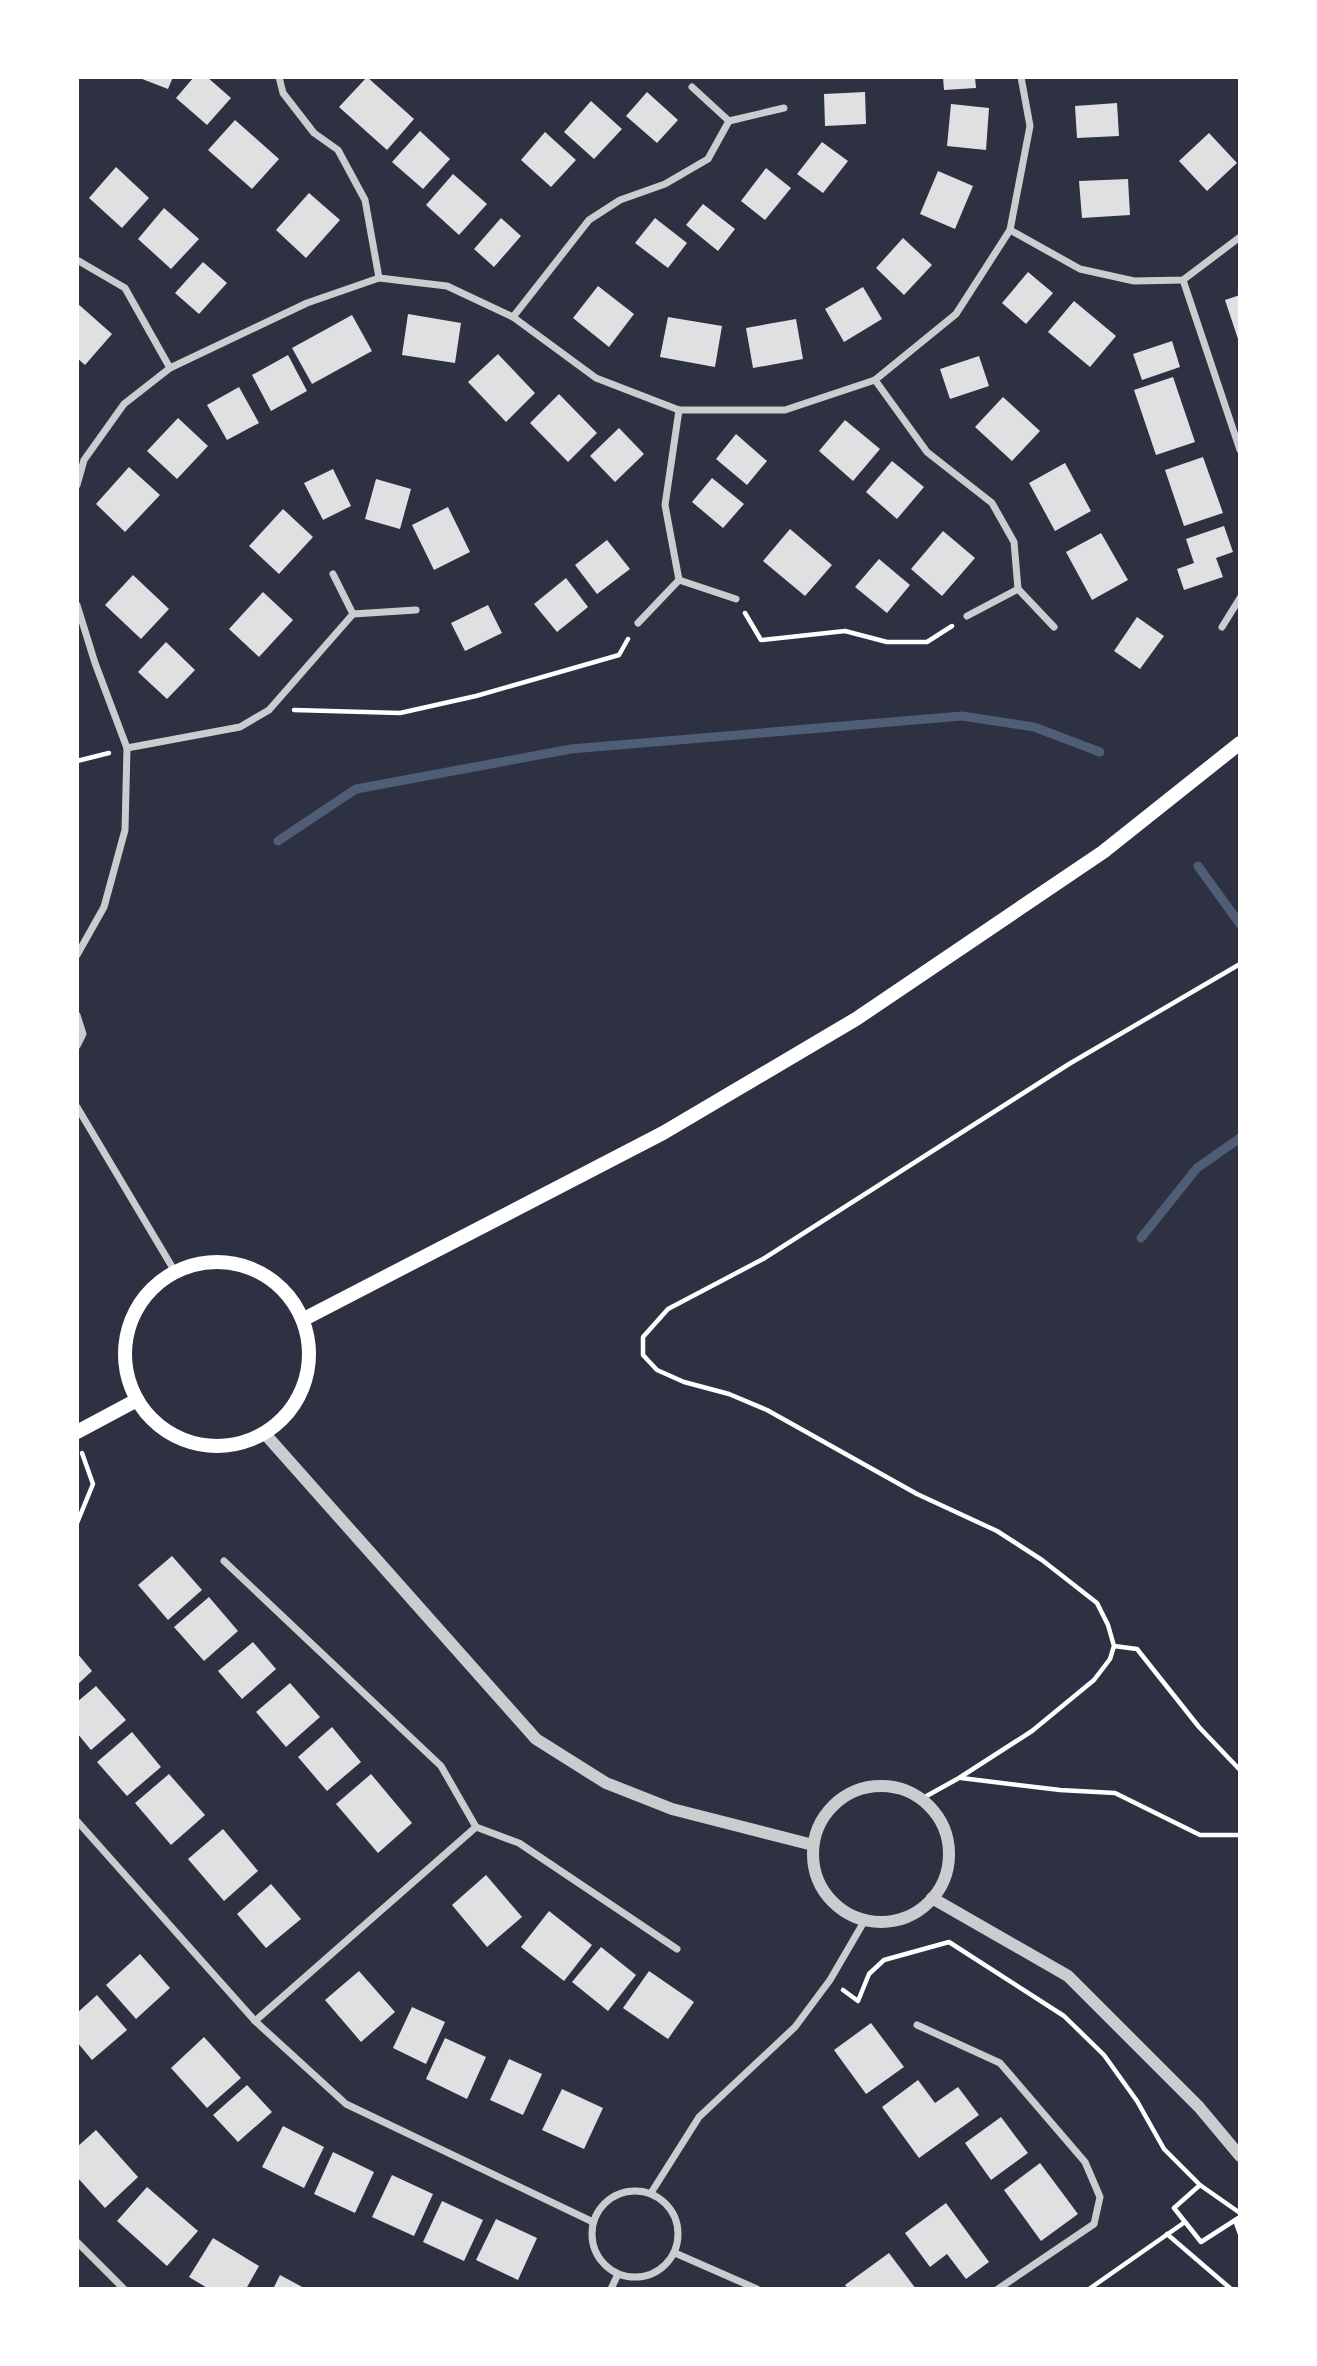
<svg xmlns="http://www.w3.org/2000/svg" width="1317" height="2366" font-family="'DM Sans',sans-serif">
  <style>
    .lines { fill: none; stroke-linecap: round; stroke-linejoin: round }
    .stream { stroke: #4f5d75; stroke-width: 9 }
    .building { fill: #e0e0e3 }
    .path { stroke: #fff; stroke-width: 4.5 }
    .minor { stroke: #caccd0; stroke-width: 7 }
    .tertiary { stroke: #caccd0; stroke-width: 12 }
    .secondary { stroke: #fff; stroke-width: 14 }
  </style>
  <rect width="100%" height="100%" fill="#2d3142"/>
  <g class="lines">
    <g class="stream">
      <path d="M278,841L356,789L571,749L962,716L1034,727L1100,752"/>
      <path d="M1198,866L1240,924"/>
      <path d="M1141,1238L1197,1168L1240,1138"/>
    </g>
  </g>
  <g class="building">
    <path d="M137,77H173L168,89Z"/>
    <path d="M194,77H207L231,98L207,125L176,98Z"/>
    <path d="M367,77L414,119L387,150L339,107Z"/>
    <path d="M943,77H975L976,88L944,90Z"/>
    <path d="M647,92L678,120L657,143L626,116Z"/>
    <path d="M865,92L866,124L825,126L824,94Z"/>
    <path d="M591,101L622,129L594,159L564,132Z"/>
    <path d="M1117,103L1119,136L1077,138L1075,106Z"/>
    <path d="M951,104L989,108L986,150L947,146Z"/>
    <path d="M235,120L279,159L252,189L208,150Z"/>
    <path d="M420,131L450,159L423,189L392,162Z"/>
    <path d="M545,132L576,160L551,187L521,160Z"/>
    <path d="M1209,133L1237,163L1207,191L1179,161Z"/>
    <path d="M822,142L848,161L823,193L797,174Z"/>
    <path d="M116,167L149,198L122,228L89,198Z"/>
    <path d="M766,168L791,188L765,220L741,201Z"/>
    <path d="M938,171L973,186L955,229L920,214Z"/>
    <path d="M453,174L487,204L459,235L426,205Z"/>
    <path d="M1128,179L1130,215L1082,218L1079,181Z"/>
    <path d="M309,193L340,220L306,258L276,230Z"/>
    <path d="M703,204L735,229L718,251L686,225Z"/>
    <path d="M164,208L199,239L171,269L138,239Z"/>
    <path d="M501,218L521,236L494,267L474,249Z"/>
    <path d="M655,218L687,243L668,268L635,243Z"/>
    <path d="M903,238L932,265L904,295L876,268Z"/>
    <path d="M203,262L227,283L199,314L175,293Z"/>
    <path d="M1028,272L1053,293L1026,324L1002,303Z"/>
    <path d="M598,286L634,314L609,347L573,318Z"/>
    <path d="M863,287L882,319L844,342L825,309Z"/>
    <path d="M1240,295V338L1238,339L1225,300Z"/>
    <path d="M1074,301L1116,336L1090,367L1048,332Z"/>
    <path d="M77,303L112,334L85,365L77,358Z"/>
    <path d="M408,314L461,323L455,363L402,355Z"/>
    <path d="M352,315L372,351L312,384L292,348Z"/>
    <path d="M668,317L722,326L715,367L660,357Z"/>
    <path d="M796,319L803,359L753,368L746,328Z"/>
    <path d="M1172,341L1180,367L1142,380L1133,354Z"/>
    <path d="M498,354L535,393L506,422L468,382Z"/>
    <path d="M288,355L307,391L271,411L252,375Z"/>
    <path d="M979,356L989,386L950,399L940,369Z"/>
    <path d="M1173,377L1195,442L1156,455L1134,390Z"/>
    <path d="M239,387L259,423L227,440L207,405Z"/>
    <path d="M559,394L597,433L568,462L530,423Z"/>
    <path d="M1003,397L1040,431L1012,461L975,427Z"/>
    <path d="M178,418L208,446L177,479L147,451Z"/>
    <path d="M845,420L880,449L853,481L819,451Z"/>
    <path d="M619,428L644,454L615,482L590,456Z"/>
    <path d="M736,434L767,461L747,485L716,459Z"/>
    <path d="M1203,457L1223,513L1184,526L1165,470Z"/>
    <path d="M892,461L924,487L897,519L866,492Z"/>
    <path d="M1065,463L1091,511L1055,531L1029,483Z"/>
    <path d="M129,467L160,495L125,532L96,504Z"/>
    <path d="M333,469L351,506L323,520L304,483Z"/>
    <path d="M712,478L744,504L723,528L692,502Z"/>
    <path d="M376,479L411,489L400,529L365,519Z"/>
    <path d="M448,507L470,552L434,570L412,525Z"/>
    <path d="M283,509L313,537L279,574L249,546Z"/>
    <path d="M1224,526L1233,552L1216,558L1223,577L1184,590L1177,569L1194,563L1186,539Z"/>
    <path d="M790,529L832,565L805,596L763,561Z"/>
    <path d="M943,531L975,558L942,596L911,569Z"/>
    <path d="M1101,533L1128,580L1092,600L1066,552Z"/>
    <path d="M607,540L630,569L597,594L575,565Z"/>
    <path d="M879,559L910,585L887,613L855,587Z"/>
    <path d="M133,575L169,609L141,639L105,605Z"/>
    <path d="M566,578L588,607L557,632L534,604Z"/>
    <path d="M263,592L293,620L259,657L229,629Z"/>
    <path d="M488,605L502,633L465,651L451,623Z"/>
    <path d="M1137,617L1164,636L1140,669L1114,651Z"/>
    <path d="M166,642L195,670L167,699L138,672Z"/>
    <path d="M172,1556L202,1590L168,1620L138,1585Z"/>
    <path d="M209,1597L238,1631L204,1661L174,1627Z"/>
    <path d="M253,1642L276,1669L242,1699L218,1671Z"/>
    <path d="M77,1653L92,1671L77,1685Z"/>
    <path d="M290,1683L320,1717L286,1747L256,1712Z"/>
    <path d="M96,1686L126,1720L91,1750L77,1733V1702Z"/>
    <path d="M332,1727L361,1762L327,1791L298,1757Z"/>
    <path d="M132,1732L161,1767L127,1796L97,1762Z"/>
    <path d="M169,1774L205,1815L171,1845L135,1803Z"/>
    <path d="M371,1774L412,1823L378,1853L336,1804Z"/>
    <path d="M223,1829L258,1871L224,1901L188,1859Z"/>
    <path d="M486,1875L522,1917L487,1947L452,1905Z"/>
    <path d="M271,1884L301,1919L266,1948L237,1914Z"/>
    <path d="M549,1911L592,1945L564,1981L521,1947Z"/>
    <path d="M601,1947L636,1975L608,2011L572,1982Z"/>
    <path d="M140,1954L170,1988L136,2019L106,1985Z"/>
    <path d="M359,1971L395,2012L361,2042L325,2000Z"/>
    <path d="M649,1971L694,2002L668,2039L623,2008Z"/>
    <path d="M97,1995L127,2030L92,2060L77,2042V2013Z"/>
    <path d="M412,2007L445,2022L426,2064L393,2048Z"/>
    <path d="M871,2023L904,2067L866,2094L834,2050Z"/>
    <path d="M204,2037L241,2078L207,2108L171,2068Z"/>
    <path d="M445,2038L486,2057L467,2099L426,2079Z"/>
    <path d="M509,2059L542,2074L523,2115L490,2100Z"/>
    <path d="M918,2080L935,2103L958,2087L979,2115L919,2158L882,2107Z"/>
    <path d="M247,2085L272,2112L238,2142L213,2115Z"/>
    <path d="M562,2089L603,2108L584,2149L542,2130Z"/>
    <path d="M1001,2117L1028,2153L991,2180L965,2143Z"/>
    <path d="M283,2126L324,2147L304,2188L262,2167Z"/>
    <path d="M96,2130L138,2177L105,2208L77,2177V2147Z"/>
    <path d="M333,2152L374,2172L355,2213L314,2194Z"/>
    <path d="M1040,2163L1078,2214L1041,2241L1004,2190Z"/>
    <path d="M392,2175L433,2194L414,2236L372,2217Z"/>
    <path d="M147,2187L198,2231L167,2266L117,2221Z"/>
    <path d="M442,2201L483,2220L464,2261L423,2242Z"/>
    <path d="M946,2203L989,2262L966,2279L947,2254L930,2267L905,2233Z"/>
    <path d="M496,2219L537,2238L518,2280L476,2260Z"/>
    <path d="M213,2238L259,2266L246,2289H209L189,2277Z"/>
    <path d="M889,2253L916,2289H848L845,2285Z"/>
    <path d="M280,2275L306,2289H273Z"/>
  </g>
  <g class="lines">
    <g class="path">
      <path d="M745,613L761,640L845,631L887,642H927L952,626"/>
      <path d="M294,710L400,713L476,696L619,655L628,639"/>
      <path d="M77,761L109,753"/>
      <path d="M77,1523L93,1484L82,1453"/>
      <path d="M1114,1646L1137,1649L1199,1727L1240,1770"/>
      <path d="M961,1778L1060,1790L1115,1793L1200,1835H1240"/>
      <path d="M923,1798L959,1778L1032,1731L1094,1680L1110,1659L1114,1646L1108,1625L1097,1603L1042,1560L997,1531L917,1494L767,1410L729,1394L684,1382L657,1370L643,1355V1337L668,1309L763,1259L1069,1064L1240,964"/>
      <path d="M843,1990L858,2001L869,1974L884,1960L949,1942L1064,2016L1104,2055L1137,2101L1164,2149L1200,2185L1174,2208L1201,2242L1240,2217"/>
      <path d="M1200,2185L1240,2213"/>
      <path d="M1235,2220L1240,2234"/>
      <path d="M1167,2234L1231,2289"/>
      <path d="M1089,2289L1185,2222"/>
    </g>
    <g class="minor">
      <path d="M279,77L283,93L314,133L338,150L365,200L379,278"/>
      <path d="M692,87L729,121L784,108"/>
      <path d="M1010,230L1080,269L1134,281L1183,280L1240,237"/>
      <path d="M77,260L125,288L170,368"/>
      <path d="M1183,280L1240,450"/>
      <path d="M513,317L589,220L620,200L665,184L708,159L729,121"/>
      <path d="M875,380L927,452L992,503L1014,542L1018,589"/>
      <path d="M679,410L665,505L679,580"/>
      <path d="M77,485L84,460L124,404L170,368L307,303L379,278L447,286L513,317L596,378L679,410H785L875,380L956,314L1010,230L1030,126L1021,77"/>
      <path d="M333,574L353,614L416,610"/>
      <path d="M77,605L95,663L127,748L125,830L104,907L77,955"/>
      <path d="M967,616L1018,589L1054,627"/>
      <path d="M638,623L679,580L736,599"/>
      <path d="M1222,627L1240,598"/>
      <path d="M127,748L240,727L269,710L353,614"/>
      <path d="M77,1015L83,1034L77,1046"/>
      <path d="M77,1107L174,1270"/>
      <path d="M224,1561L441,1766L476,1827L519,1843L677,1949"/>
      <path d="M77,1821L255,2021L346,2104L593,2222"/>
      <path d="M255,2021L476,1827"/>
      <path d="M917,2025L1000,2063L1085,2162L1100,2197L1094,2224L998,2289"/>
      <circle cx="635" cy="2234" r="43"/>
      <path d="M651,2193L699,2117L795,2027L830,1980L865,1920"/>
      <path d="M77,2242L124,2289"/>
      <path d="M675,2253L757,2289"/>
      <path d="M611,2289L618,2274"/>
    </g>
    <g class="tertiary">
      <path d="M266,1435L536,1739L606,1783L672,1809L813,1845"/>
      <circle cx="881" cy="1854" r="68"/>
      <path d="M932,1898L1068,1976L1199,2107L1240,2156"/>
    </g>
    <g class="secondary">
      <circle cx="217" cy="1354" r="92"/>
      <path d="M304,1319L663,1133L856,1019L1103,852L1240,743"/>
      <path d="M77,1432L135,1401"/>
    </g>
  </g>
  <rect width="1317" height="2366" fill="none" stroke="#ffffff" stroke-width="158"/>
</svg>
